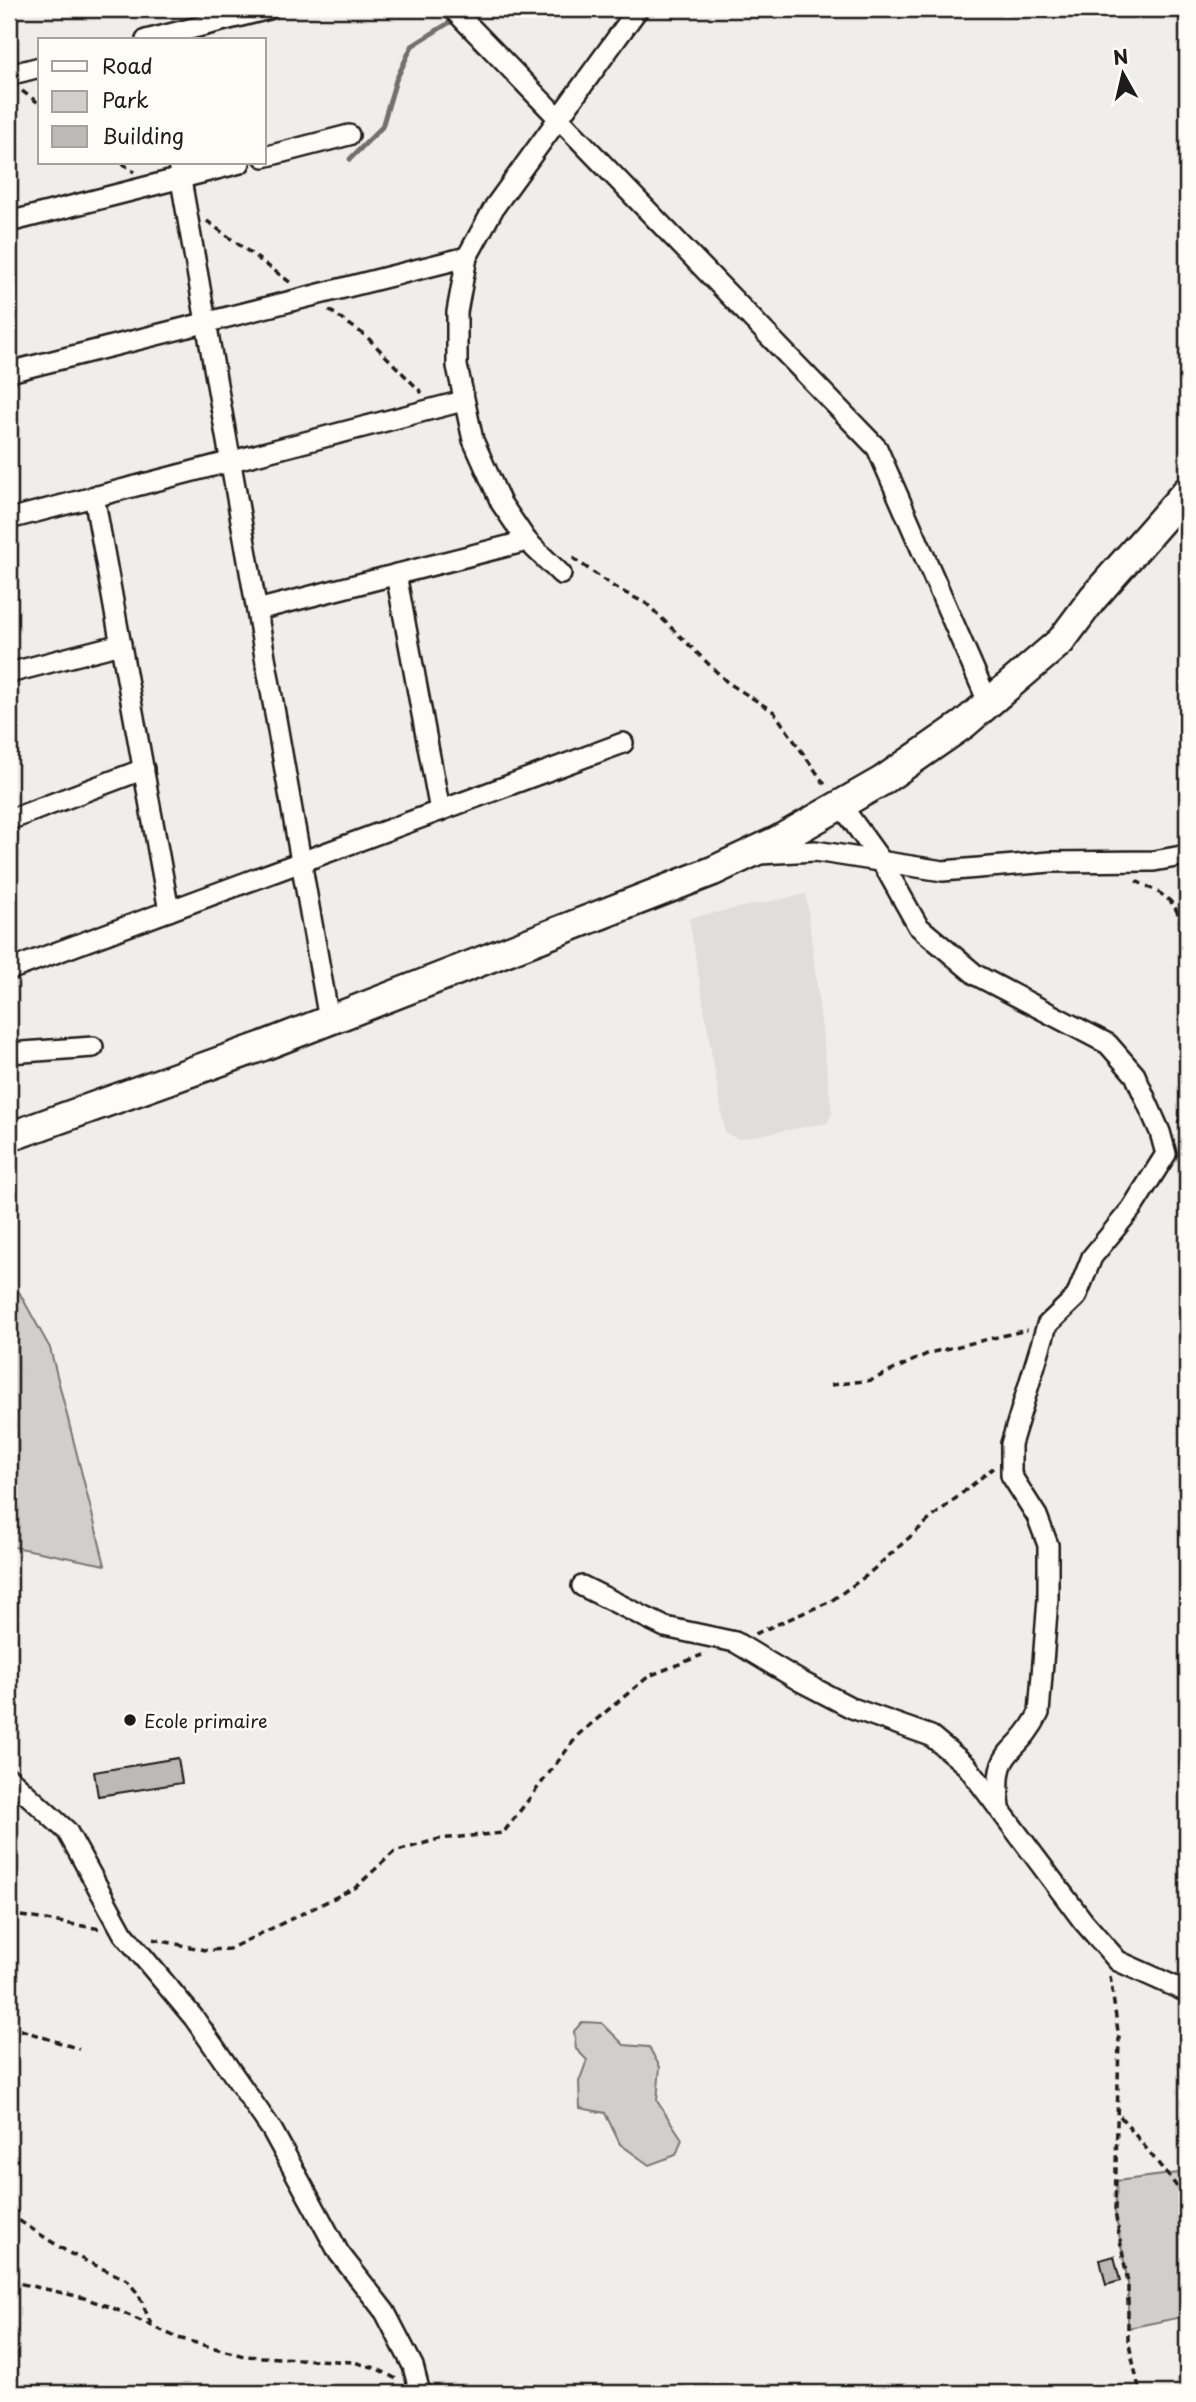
<svg xmlns="http://www.w3.org/2000/svg" width="1196" height="2402" font-family="'Playpen Sans',sans-serif">
  <style>
    .built { fill: #e0deda }
    .green { fill: #d0cfcc; stroke: #767674; stroke-width: 2 }
    .lines { fill: none; stroke-linecap: round; stroke-linejoin: round }
    .stream { stroke: #706f6d; stroke-width: 5 }
    .building { fill: #bbbab6; stroke: #1c1c1c; stroke-width: 2 }
    .street-casing { stroke: #1c1c1c; stroke-width: 24 }
    .secondary-casing { stroke: #1c1c1c; stroke-width: 33 }
    .path { stroke: #1c1c1c; stroke-width: 3.5; stroke-dasharray: 7 5; stroke-linecap: butt }
    .street { stroke: #fdfcf7; stroke-width: 19 }
    .secondary { stroke: #fdfcf7; stroke-width: 28 }
    .poi-dot { fill: #1c1c1c; stroke: #fdfcf7; stroke-width: 2.5 }
    .labels { text-anchor: middle; dominant-baseline: central; stroke-width: 5; stroke-linejoin: round; paint-order: stroke }
    .poi-label { font-size: 18px; fill: #1c1c1c; stroke: #fdfcf7; text-anchor: start }
  </style>
  <rect width="100%" height="100%" fill="#f0eeea"/>
  <filter id="ink" filterUnits="userSpaceOnUse"><feTurbulence type="fractalNoise" baseFrequency=".0143" numOctaves="2"/><feDisplacementMap in="SourceGraphic" scale="14" xChannelSelector="R" yChannelSelector="G"/><feConvolveMatrix kernelMatrix="1 2 1 2 8 2 1 2 1" color-interpolation-filters="sRGB"/></filter>
  <g filter="url(#ink)">
    <path class="built" d="M806,894L832,1113L827,1123L738,1139L725,1133L689,918Z"/>
    <g class="green">
      <path d="M19,1292L50,1348L105,1565L9,1546V1294Z"/>
      <path d="M582,2022L602,2023L624,2045L649,2047L660,2067L657,2101L682,2139L676,2155L649,2165L620,2144L605,2113L580,2108L579,2082L587,2060L576,2049L574,2031Z"/>
      <path d="M1187,2172V2316L1128,2328V2283L1115,2212L1117,2181Z"/>
    </g>
    <g class="lines">
      <path class="stream" d="M350,159L382,127L396,80L412,46L455,19"/>
    </g>
    <g class="building">
      <path d="M178,1758L182,1783L98,1796L94,1772Z"/>
      <path d="M1114,2256L1120,2281L1106,2285L1100,2260Z"/>
    </g>
    <g class="lines">
      <g class="street-casing">
        <g id="street">
          <path d="M453,9L877,448L989,704"/>
          <path d="M146,40L269,9"/>
          <path d="M9,75L40,67"/>
          <path d="M264,157L349,135"/>
          <path d="M178,163L329,1020"/>
          <path d="M9,222L240,163"/>
          <path d="M9,372L467,257"/>
          <path d="M94,496L169,911"/>
          <path d="M9,519L463,401"/>
          <path d="M396,574L440,811"/>
          <path d="M561,574L527,541L501,503L473,440L457,366V312L467,257L495,206L638,9"/>
          <path d="M257,610L527,541"/>
          <path d="M9,673L121,644"/>
          <path d="M841,805L882,862L918,926L976,975L1108,1044L1135,1075L1160,1132L1166,1154L1132,1208L1092,1257L1076,1297L1047,1325L1011,1444V1475L1037,1516L1048,1545V1599L1039,1713C1015,1761 993,1743 1000,1808"/>
          <path d="M9,820L144,769"/>
          <path d="M759,854L815,851L943,871L1050,862L1154,861L1187,855"/>
          <path d="M9,970L623,743"/>
          <path d="M9,1053L93,1047"/>
          <path d="M582,1586L665,1627L735,1642L800,1681L852,1708L931,1736L967,1766L1083,1921L1118,1961L1187,1992"/>
          <path d="M9,1778L67,1831L123,1933L194,2018L272,2130L339,2253L385,2312L413,2366L420,2393"/>
        </g>
      </g>
      <g class="secondary-casing">
        <path id="secondary" d="M9,1137L263,1046L713,871L777,841L882,781L964,724L1061,641L1093,598L1187,491"/>
      </g>
      <g class="path">
        <path d="M22,91L40,104"/>
        <path d="M122,163L134,172"/>
        <path d="M207,221L291,283"/>
        <path d="M329,310L366,336L422,393"/>
        <path d="M573,558L614,587L647,604L727,682L774,712L826,786"/>
        <path d="M1136,881C1148,887 1166,894 1174,906C1186,925 1184,958 1187,979"/>
        <path d="M1178,1123L1187,1098"/>
        <path d="M831,1385L872,1380L929,1353L1027,1330"/>
        <path d="M755,1634L831,1601L866,1576L929,1520L993,1468"/>
        <path d="M9,1914L101,1929"/>
        <path d="M153,1939L205,1950L229,1949L355,1888L394,1852L439,1839L503,1833L579,1734L649,1676L702,1655"/>
        <path d="M1110,1976L1119,2038L1115,2212L1128,2283V2340L1140,2393"/>
        <path d="M9,2026L79,2049"/>
        <path d="M1120,2116L1187,2199"/>
        <path d="M9,2214L69,2253L127,2280L139,2295L151,2324"/>
        <path d="M9,2281L81,2297L113,2308L178,2338L244,2356L353,2362L376,2368L398,2380"/>
      </g>
      <use href="#street" class="street"/>
      <use href="#secondary" class="secondary"/>
    </g>
  </g>
  <circle class="poi-dot" cx="130" cy="1720" r="7"/>
  <g class="labels">
    <g class="poi-label">
      <text x="144" y="1720">Ecole primaire</text>
    </g>
  </g>
  <rect width="1196" height="2402" fill="none" stroke="#fdfcf7" stroke-width="35"/>
  <rect x="18" y="18" width="1161" height="2367" fill="none" stroke="#1c1c1c" stroke-width="2.5" filter="url(#ink)"/>
  <rect x="38" y="38" width="228" height="126" fill="#fdfcf7" stroke="#a3a29f" stroke-width="2"/>
  <rect x="52" y="61" width="35" height="10" fill="#fdfcf7" stroke="#a3a29f" stroke-width="2"/>
  <text x="102" y="74" font-size="21" fill="#1c1c1c">Road</text>
  <rect x="52" y="91" width="35" height="21" fill="#d0cfcc" stroke="#a3a29f" stroke-width="2"/>
  <text x="102" y="108" font-size="21" fill="#1c1c1c">Park</text>
  <rect x="52" y="126" width="35" height="21" fill="#bbbab6" stroke="#a3a29f" stroke-width="2"/>
  <text x="102" y="144" font-size="21" fill="#1c1c1c">Building</text>
  <g transform="translate(1123 74) rotate(352)" stroke="#fdfcf7" stroke-width="5" paint-order="stroke">
  <path d="M0-5L12 26L0 18L-12 26Z" fill="#1c1c1c"/>
  <text y="-10" font-size="19" font-weight="bold" text-anchor="middle" fill="#1c1c1c">N</text>
  </g>
</svg>
